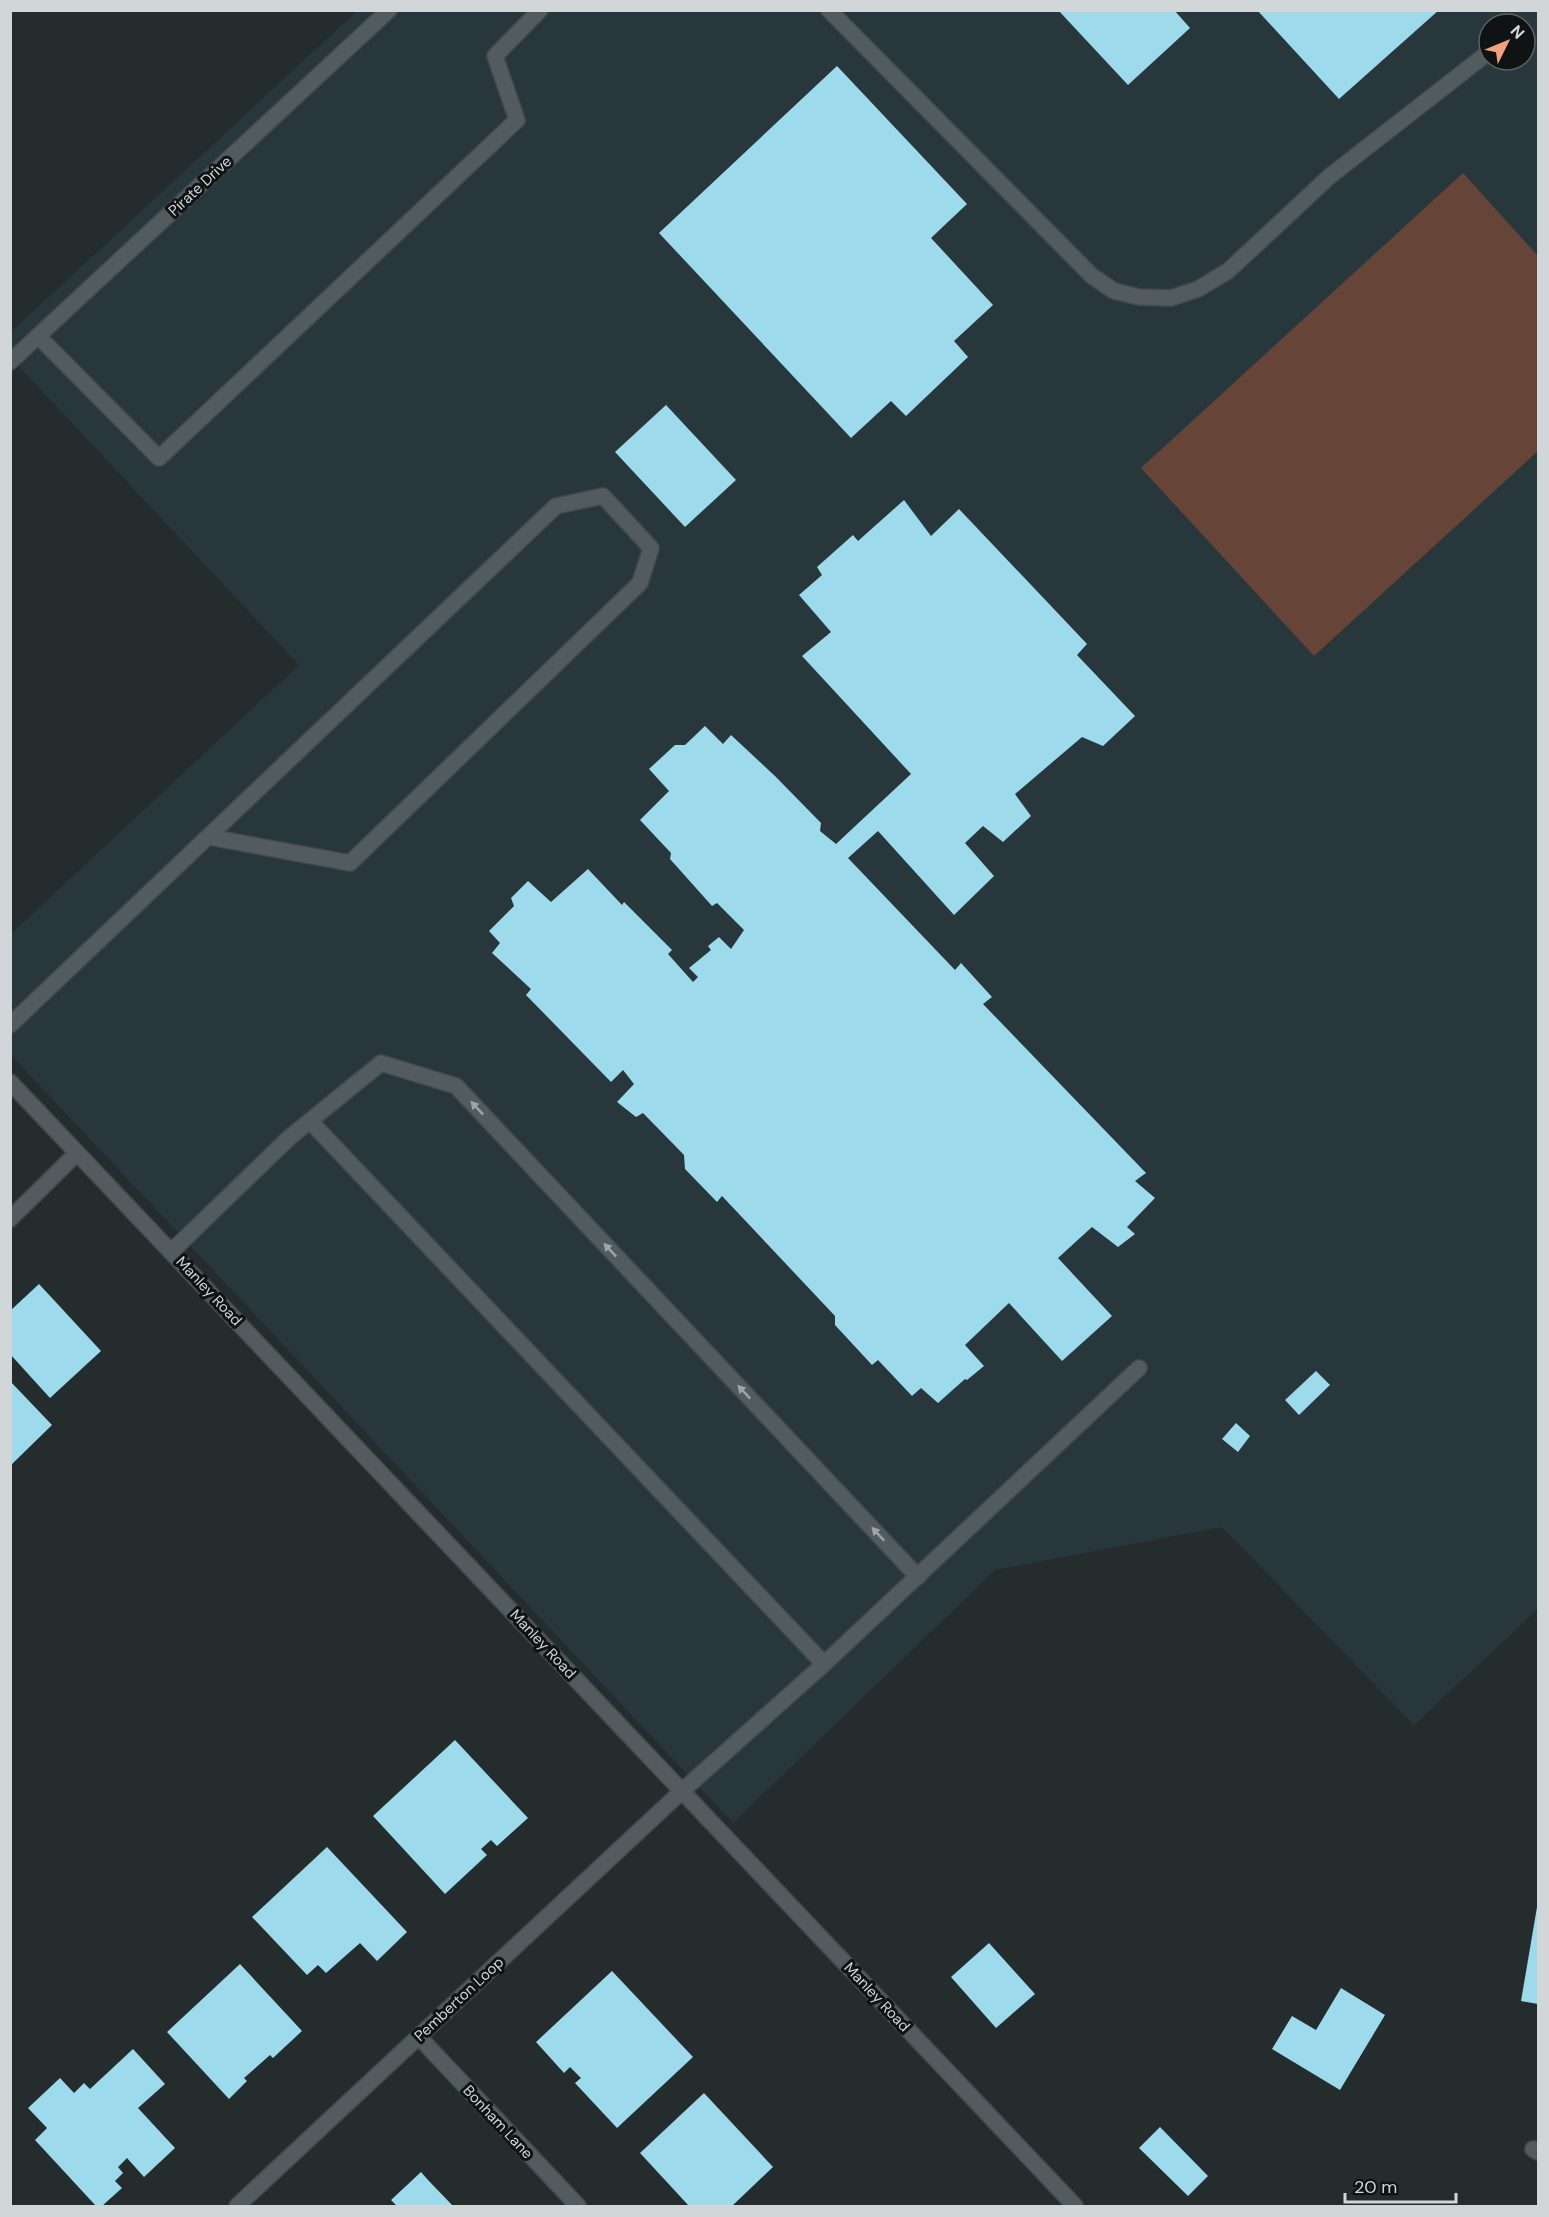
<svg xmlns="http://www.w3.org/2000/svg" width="1549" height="2217" font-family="'DM Sans',sans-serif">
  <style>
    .built { fill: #28373c; fill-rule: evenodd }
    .garden { fill: #664538 }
    .building { fill: #9ddaec }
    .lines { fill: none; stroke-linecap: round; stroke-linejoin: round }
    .lane-casing { stroke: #444a4c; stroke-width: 18 }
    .street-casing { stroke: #444a4c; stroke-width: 18 }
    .secondary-casing { stroke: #444a4c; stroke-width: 18 }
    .lane { stroke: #525b5e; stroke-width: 15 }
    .street { stroke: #525b5e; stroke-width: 15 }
    .secondary { stroke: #525b5e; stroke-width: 15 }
    .oneway { fill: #9ea5a7 }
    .labels { text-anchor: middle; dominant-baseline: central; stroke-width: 6; stroke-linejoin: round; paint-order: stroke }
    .street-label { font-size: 15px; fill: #d1d6d8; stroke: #101314 }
  </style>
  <rect width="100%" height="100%" fill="#242c2e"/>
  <path class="built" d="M357,11H1538V1609L1414,1725L1222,1527L995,1570L733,1823L11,1055V934L299,665L11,358V332ZM1489,24H1525V60H1489Z"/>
  <path class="garden" d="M1463,173L1538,256V451L1314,656L1141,468Z"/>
  <g class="building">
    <path d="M1058,10H1174L1190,28L1128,85Z"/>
    <path d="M1257,10H1439L1339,99Z"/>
    <path d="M837,66L967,204L931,238L993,305L954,341L968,357L906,416L891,401L851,438L659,233Z"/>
    <path d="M666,405L736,480L685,527L615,452Z"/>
    <path d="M904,500L931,536L959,509L1087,644L1077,655L1135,716L1103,746L1082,737L1015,794L1031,816L1003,842L983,826L965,843L994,876L954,915L878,831L848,858L955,970L961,963L992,997L983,1004L1146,1173L1135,1181L1155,1198L1127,1227L1135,1234L1118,1247L1092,1227L1058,1258L1112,1316L1062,1361L1009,1303L965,1345L984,1366L967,1380L965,1379L938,1403L921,1388L912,1396L878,1360L872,1365L835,1325V1316L722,1196L717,1202L685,1169L684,1155L643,1113L636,1117L617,1102L634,1084L623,1070L611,1082L526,995L531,989L492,953L500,943L489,931L514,906L511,898L528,881L551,902L588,869L622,905L624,902L672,950L668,954L693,982L698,977L689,968L711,950L708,946L719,937L731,949L744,930L717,903L712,906L670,859L671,853L640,820L669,791L649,769L675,745H685L705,726L723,744L731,735L775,776L821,823L820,831L836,844L911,774L802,656L831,632L799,595L822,575L817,567L853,535L858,541Z"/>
    <path d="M39,1284L101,1351L50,1398L10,1354V1311Z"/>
    <path d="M1316,1371L1330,1385L1299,1415L1285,1400Z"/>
    <path d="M10,1381L52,1425L10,1466Z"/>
    <path d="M1236,1423L1250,1436L1238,1452L1222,1439Z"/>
    <path d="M455,1740L528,1818L497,1846L491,1840L481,1849L487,1855L445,1894L373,1816Z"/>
    <path d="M327,1847L407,1932L377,1961L360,1943L326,1973L318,1965L307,1975L252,1917Z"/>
    <path d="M1537,1907L1538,1908V2004L1521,2001Z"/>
    <path d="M989,1943L1035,1994L996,2028L951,1977Z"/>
    <path d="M240,1964L302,2031L273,2058L270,2055L244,2078L247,2081L229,2099L167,2032Z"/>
    <path d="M612,1971L693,2057L617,2128L575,2083L581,2078L570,2067L564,2073L536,2042Z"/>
    <path d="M1341,1988L1385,2015L1340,2090L1272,2049L1292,2016L1316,2030Z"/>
    <path d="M133,2049L165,2084L138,2108L175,2148L144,2177L127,2158L118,2167L123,2173L115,2181L122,2188L102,2206H96L35,2140L47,2128L28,2108L60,2078L74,2093L84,2083L90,2089Z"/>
    <path d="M704,2093L773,2167L732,2206H689L640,2153Z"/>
    <path d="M1160,2127L1208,2176L1188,2196L1139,2148Z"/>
    <path d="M421,2172L428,2180L453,2206H397L391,2200Z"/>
  </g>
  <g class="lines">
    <g class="lane-casing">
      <g id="lane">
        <path d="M829,10L1092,276L1114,291L1139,297L1171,298L1198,289L1228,271L1330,176L1489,52"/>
        <path d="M38,336L159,458L517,120L495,56L540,10"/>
        <path d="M10,1025L556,506L603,496L651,548L640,583L350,863L209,837"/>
        <path d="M310,1121L824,1664"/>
        <path d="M171,1252L290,1137L381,1063L456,1086L918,1577"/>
        <path d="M682,1791L824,1664L1139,1368"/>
      </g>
    </g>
    <g class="street-casing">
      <g id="street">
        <path d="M10,362L389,10"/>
        <path d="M10,1219L77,1153"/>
        <path d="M419,2037L578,2206"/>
        <path d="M1533,2149L1538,2152"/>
        <path d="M237,2206L682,1791"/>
      </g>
    </g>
    <g class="secondary-casing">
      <path id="secondary" d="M10,1082L1075,2206"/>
    </g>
    <use href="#lane" class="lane"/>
    <use href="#street" class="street"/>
    <use href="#secondary" class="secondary"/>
  </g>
  <defs><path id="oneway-solid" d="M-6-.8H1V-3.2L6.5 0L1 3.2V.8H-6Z" transform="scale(1.5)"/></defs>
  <g class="oneway">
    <use href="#oneway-solid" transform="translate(477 1108) rotate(-133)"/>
    <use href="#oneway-solid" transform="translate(610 1250) rotate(-133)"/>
    <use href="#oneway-solid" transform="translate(744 1392) rotate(-133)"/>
    <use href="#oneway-solid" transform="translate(878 1534) rotate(-133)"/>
  </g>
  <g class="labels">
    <g class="street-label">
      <text transform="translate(200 186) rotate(-43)">Pirate Drive</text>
      <text transform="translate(209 1291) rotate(47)">Manley Road</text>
      <text transform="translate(543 1644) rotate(47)">Manley Road</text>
      <text transform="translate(877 1997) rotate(47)">Manley Road</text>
      <text transform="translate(459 1999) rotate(-43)">Pemberton Loop</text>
      <text transform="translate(498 2122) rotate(47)">Bonham Lane</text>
    </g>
  </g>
  <rect width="1549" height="2217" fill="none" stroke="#d1d6d8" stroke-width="24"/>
  <g transform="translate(1507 42) rotate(47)"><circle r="28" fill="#101314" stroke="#5d6162" stroke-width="1.5"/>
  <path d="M0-4.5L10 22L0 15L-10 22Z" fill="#f2a07f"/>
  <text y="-9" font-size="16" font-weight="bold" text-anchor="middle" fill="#d1d6d8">N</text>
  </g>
  <path d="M1345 2193v9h111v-9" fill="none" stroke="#d1d6d8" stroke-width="3"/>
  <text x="1354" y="2193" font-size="18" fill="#d1d6d8" stroke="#101314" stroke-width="4.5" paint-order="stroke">20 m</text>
</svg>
